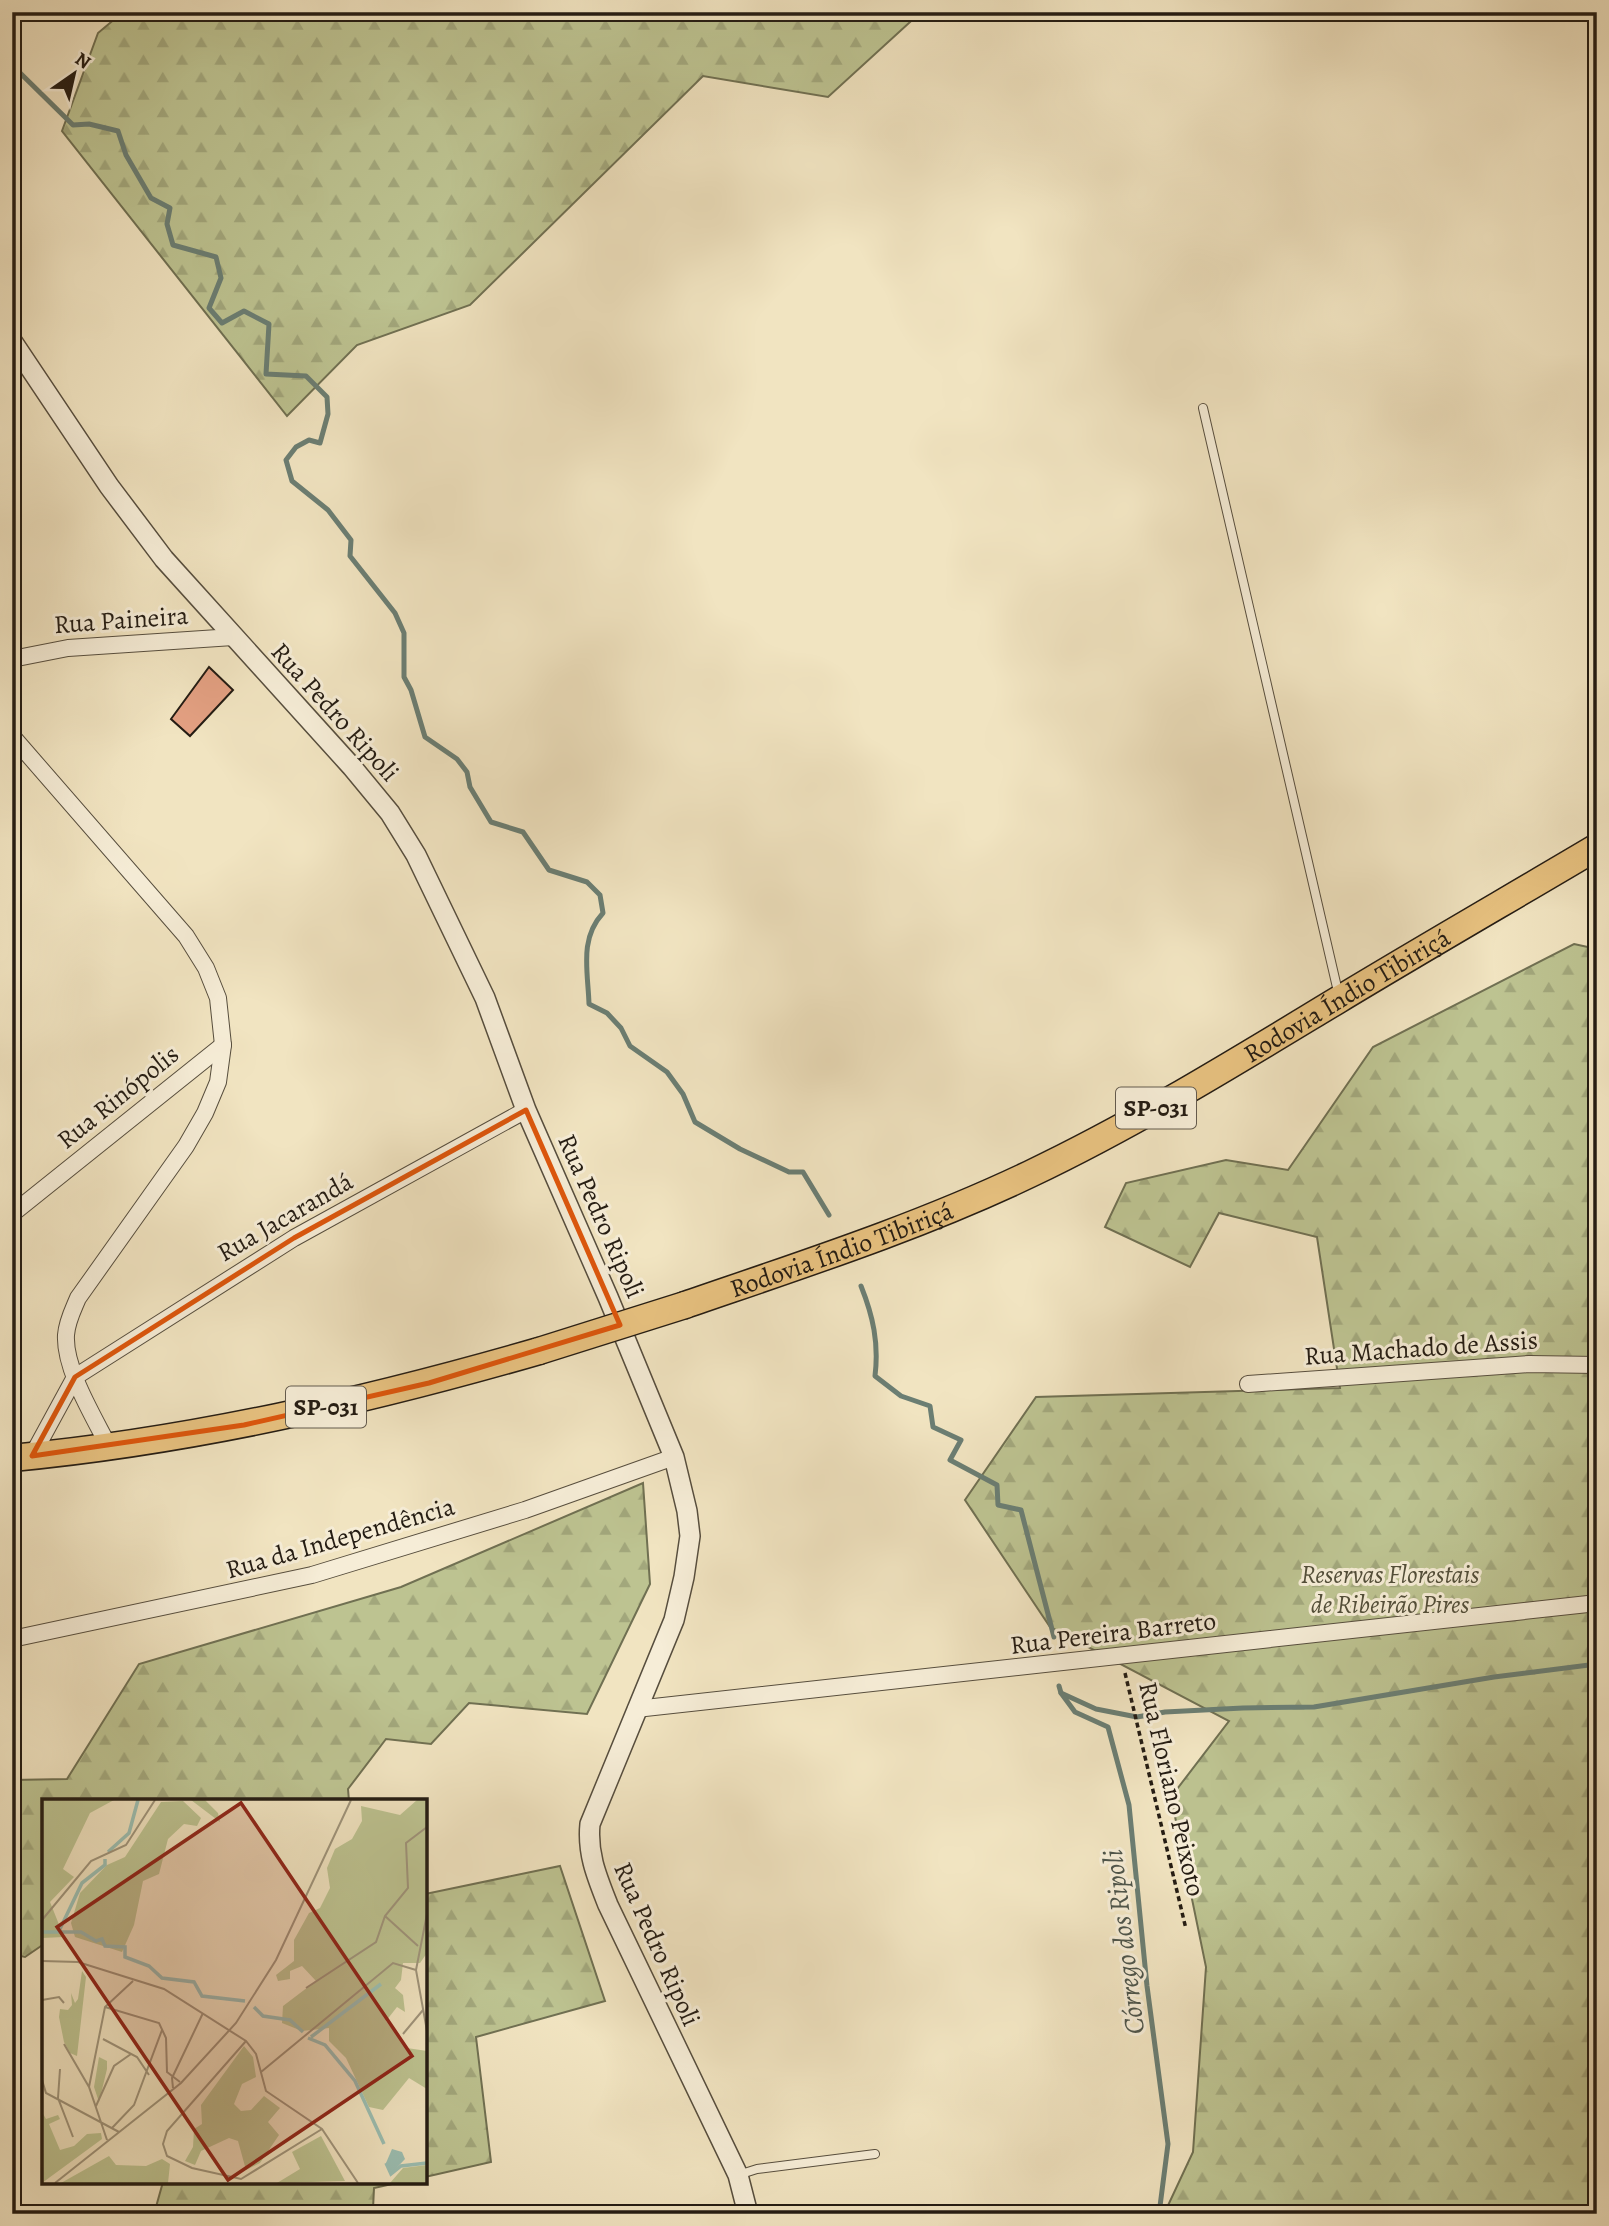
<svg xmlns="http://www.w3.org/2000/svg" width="1609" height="2226" font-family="Alegreya,serif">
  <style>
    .forest { fill: url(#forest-firs); stroke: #707052; stroke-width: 2 }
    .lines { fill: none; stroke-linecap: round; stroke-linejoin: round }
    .stream { stroke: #6b7e73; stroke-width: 5 }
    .building { fill: #e3a082; stroke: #241c13; stroke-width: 2 }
    .service-casing { stroke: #574e3e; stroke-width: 10 }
    .minor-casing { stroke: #574e3e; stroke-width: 18 }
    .tertiary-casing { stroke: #574e3e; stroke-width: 22 }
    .trunk-casing { stroke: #241c13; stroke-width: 29 }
    .path { stroke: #241c13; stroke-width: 3.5; stroke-dasharray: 5 3.5; stroke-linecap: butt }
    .service { stroke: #f6edd7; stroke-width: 8 }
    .minor { stroke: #f6edd7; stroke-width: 16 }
    .tertiary { stroke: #f6edd7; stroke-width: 19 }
    .trunk { stroke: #e8c280; stroke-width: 26 }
    .trunk-bridge-casing { stroke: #241c13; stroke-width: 29; stroke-linecap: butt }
    .trunk-bridge { stroke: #e8c280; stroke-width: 26 }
    .marked { fill: none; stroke: #de560c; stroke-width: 5; stroke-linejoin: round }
    .labels { text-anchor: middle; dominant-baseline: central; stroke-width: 6; stroke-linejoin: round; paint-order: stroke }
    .shield { fill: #f6edd7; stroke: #635b4e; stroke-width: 2 }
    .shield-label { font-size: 24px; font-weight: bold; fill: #241c13 }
    .street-label { font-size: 26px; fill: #241c13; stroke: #f6edd7 }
    .park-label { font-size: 26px; font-style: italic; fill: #524e39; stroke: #f6edd7 }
    .water-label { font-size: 28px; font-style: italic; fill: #4e554b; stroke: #f6edd7 }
    .inset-river { fill: none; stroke: #9bbfb3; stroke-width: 3.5 }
    .inset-road { fill: none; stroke: #9f947b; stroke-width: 2 }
    .view { fill: #8f2418; fill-opacity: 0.15; stroke: #8f2418; stroke-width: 3.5 }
    .inset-edge { fill: none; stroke: #241c13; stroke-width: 3.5 }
  </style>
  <defs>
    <pattern id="forest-firs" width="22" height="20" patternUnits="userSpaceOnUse" patternTransform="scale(1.75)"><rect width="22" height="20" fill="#bdc391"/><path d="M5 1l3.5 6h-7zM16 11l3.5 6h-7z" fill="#a2a77c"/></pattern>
  </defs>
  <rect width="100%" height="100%" fill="#f1e4c1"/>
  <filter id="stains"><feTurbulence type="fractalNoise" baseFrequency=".00286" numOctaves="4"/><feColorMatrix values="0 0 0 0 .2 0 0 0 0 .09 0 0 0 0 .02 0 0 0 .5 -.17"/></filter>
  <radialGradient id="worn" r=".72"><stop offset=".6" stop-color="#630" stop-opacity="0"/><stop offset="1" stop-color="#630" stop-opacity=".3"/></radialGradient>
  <g class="forest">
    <path d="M123,12H921L828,97L703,76L470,305L357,345L287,416L62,131L98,33Z"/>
    <path d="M1574,944L1597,949V1907L1594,1909L1597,1943V2214H1164L1193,2152L1206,1967L1171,1797L1229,1721L1050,1627L965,1500L1036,1397L1340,1388L1317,1237L1219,1213L1190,1267L1105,1227L1126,1183L1226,1160L1288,1170L1373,1047Z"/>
    <path d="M643,1483L650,1584L587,1714L469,1703L431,1744L386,1739L348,1789L349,1801H44V1944L25,1957L12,1954V1780L67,1779L139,1664L401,1587Z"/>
    <path d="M560,1866L605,2001L476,2037L491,2162L425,2177V1894Z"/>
    <path d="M163,2182H401L374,2188L373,2209L362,2214H154Z"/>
  </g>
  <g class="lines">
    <g class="stream">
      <path d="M12,20L21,12"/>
      <path d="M12,65L73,125L89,124L118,131L126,155L151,198L170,208L167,224L173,245L216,257L221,278L209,308L222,323L244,311L269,324L266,374L306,376L327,397L328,414L320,443L309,440L296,447L286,460L292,481L328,510L351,540L350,556L395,613L404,633V677L411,690L425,737L457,759L467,772L470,787L491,822L523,832L549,870L587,882L600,895L603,913C579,939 588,971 589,1004L607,1013L621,1028L630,1046L667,1072L683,1094L695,1122L740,1149L789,1172H803L829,1215"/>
      <path d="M861,1286C873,1316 879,1343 875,1376L901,1396L930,1406L933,1427L961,1440L950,1460L997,1485L998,1505L1021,1510L1054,1637"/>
      <path d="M1059,1686L1061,1693L1096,1709L1137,1717L1165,1712L1243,1708L1314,1707L1494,1677L1597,1664"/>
      <path d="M1061,1693L1075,1712L1108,1727L1129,1805L1147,1986L1168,2144L1159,2214"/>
    </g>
  </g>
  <path class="building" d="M209,667L233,690L190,736L171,719Z"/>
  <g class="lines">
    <g class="service-casing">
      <g id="service">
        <path d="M1203,408L1339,996"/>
        <path d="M738,2175L757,2169L875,2154"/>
      </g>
    </g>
    <g class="minor-casing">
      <g id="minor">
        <path d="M12,659L68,648L233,637"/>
        <path d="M12,736L186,936L206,968L218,998L223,1045L218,1082L205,1113L186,1146L78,1298C73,1310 67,1321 66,1335C64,1369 94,1417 109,1447"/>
        <path d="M12,1214L223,1045"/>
        <path d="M1248,1384L1529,1364L1597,1365"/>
        <path d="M32,1456L75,1377L294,1238L526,1110"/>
        <path d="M12,1639L312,1575L525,1510L674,1457"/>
        <path d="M636,1709L1597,1603"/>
        <path d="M12,2213L13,2214"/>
      </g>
    </g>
    <g class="tertiary-casing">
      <path id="tertiary" d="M12,341L109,486L164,559L352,767L390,813L416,855L485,998L526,1110L608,1297L674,1457L687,1511L690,1536L684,1577L674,1620L590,1824C587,1854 597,1877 608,1905L738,2175L748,2214"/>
    </g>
    <g class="trunk-casing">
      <g id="trunk">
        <path id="s1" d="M685,1305C801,1265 919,1227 1030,1174C1137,1123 1237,1061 1338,1000C1424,948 1511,898 1597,847"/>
        <path d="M12,1458C191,1441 366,1401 539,1351"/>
      </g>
    </g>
    <path class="path" d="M1125,1673L1186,1929"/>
    <use href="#service" class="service"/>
    <use href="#minor" class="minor"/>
    <use href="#tertiary" class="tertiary"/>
    <use href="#trunk" class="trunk"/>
    <g class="trunk-bridge-casing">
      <path id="trunk-bridge" d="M539,1351L685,1305"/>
    </g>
    <use href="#trunk-bridge" class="trunk-bridge"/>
  </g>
  <path class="marked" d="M526,1110L620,1325L429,1383L244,1425L32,1456L75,1377L294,1238Z"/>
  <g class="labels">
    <g class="shield">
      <rect x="1116" y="1087.5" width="80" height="41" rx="5"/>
      <rect x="286" y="1386.5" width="80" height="41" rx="5"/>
    </g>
    <g class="shield-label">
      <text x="1156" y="1108">SP-031</text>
      <text x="326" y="1407">SP-031</text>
    </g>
    <g class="street-label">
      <text transform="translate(121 620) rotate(-4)">Rua Paineira</text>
      <text transform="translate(335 712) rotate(48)">Rua Pedro Ripoli</text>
      <text stroke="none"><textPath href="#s1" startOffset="733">Rodovia Índio Tibiriçá</textPath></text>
      <text transform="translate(118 1097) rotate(-39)">Rua Rinópolis</text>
      <text transform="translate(601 1216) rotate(66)">Rua Pedro Ripoli</text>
      <text transform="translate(285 1217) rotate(-30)">Rua Jacarandá</text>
      <text stroke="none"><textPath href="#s1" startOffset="166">Rodovia Índio Tibiriçá</textPath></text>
      <text transform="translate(1421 1348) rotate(-4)">Rua Machado de Assis</text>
      <text transform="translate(340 1538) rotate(-16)">Rua da Independência</text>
      <text transform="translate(1113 1633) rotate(-7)">Rua Pereira Barreto</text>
      <text transform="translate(1172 1789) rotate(77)">Rua Floriano Peixoto</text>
      <text transform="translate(657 1944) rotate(66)">Rua Pedro Ripoli</text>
    </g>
    <g class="park-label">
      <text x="1390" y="1574">Reservas Florestais<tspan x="1390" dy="30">de Ribeirão Pires</tspan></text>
    </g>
    <g class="water-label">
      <text transform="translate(1124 1942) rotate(-97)">Córrego dos Ripoli</text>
    </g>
  </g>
  <g transform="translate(42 1799)">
    <rect width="385" height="385" fill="#f1e4c1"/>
    <path d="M0,1H72L48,14L21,70L32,78L8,103L22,138L0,139ZM149,1H163L176,14L178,23ZM375,1H385V154L378,164H361L359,181L353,189L361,196L363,213L355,208L344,222L365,249L385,252V290L367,279L341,311L327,308L304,259L287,242V229L260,232L240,224L241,207L274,182L260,167L248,172V180L236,182L234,176L252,162V141L267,114L278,109L288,89L285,69L293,50L310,40L320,22L319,7L358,16ZM141,2L159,19L155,27L142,25L126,40L117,75L101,82L92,126L80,153L33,138L29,124L38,94L65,66L83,58L119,3ZM40,172L44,178L35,257L28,254L22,243L17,218L18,210L26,211L30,206L29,194L33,204L36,200ZM202,247L211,258L214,278L200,285L192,305L199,312L209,311L222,297L238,309L226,323L237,336L218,364L204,371L196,342L187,339L159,352L153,366L143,362L151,348L152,330L160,325L159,306ZM57,258L65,262V270L57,303L52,288ZM0,313L4,320L16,316L18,320L7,325L18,351L32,347L45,335L59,334L60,340L0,384ZM279,337L303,382L235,384L258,370L250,353ZM67,357L74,366L104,367L120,360L128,365L126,384H19ZM385,366V384H348L361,369Z" fill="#bdc391"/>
    <path d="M350,350L360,353L363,360L349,375L344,364Z" fill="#9bbfb3"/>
    <path class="inset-river" d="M66,53L87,34L96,1M17,132L40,84L63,66V60M0,133H39L54,142L60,140L63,147L83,148V158L107,167L120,179L152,183L160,197L203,202M212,208L221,217L248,221L261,233M269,238L339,185M266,239L283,246L313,282L342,345M344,364L349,375L359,367L385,364"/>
    <path class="inset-road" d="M385,115L374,171L385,232M343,117L376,147M0,121L49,62L84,46L113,1M0,162L36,163L122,190L204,242L214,255L224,292L280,330L316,384M264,189L334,143L343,117L366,89L364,44L385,28M0,201L17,198L22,204M63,208L117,224L124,239L125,273L138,283M0,210V275M361,235L381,211M61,240L95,258L107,276M204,242L125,332L121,345L125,357L150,369L199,380L280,330M22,245L47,288L65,341M18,270L16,299L31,338M219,273L351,164L374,171M0,281L4,294L77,333M47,288L63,208L91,182M131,289L130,279L161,214M54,307L72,267L89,255M70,329L92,306L120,231M13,384L139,284L194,224L234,161L309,1"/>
    <path class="view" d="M199,4L370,257L186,381L15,128Z"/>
    <rect width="385" height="385" class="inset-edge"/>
  </g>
  <rect width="1609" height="2226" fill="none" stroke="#f1e4c1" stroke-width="42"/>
  <rect x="14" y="14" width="1581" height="2198" fill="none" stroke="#241c13" stroke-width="3.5"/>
  <rect x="21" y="21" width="1567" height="2184" fill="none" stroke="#241c13" stroke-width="2"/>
  <g transform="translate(74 74) rotate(34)" stroke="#f6edd7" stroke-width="5" paint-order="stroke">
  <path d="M0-5L12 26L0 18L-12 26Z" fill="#241c13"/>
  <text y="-10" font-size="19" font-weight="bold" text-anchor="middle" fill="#241c13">N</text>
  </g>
  <rect width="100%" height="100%" filter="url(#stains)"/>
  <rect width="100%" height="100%" fill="url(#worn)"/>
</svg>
